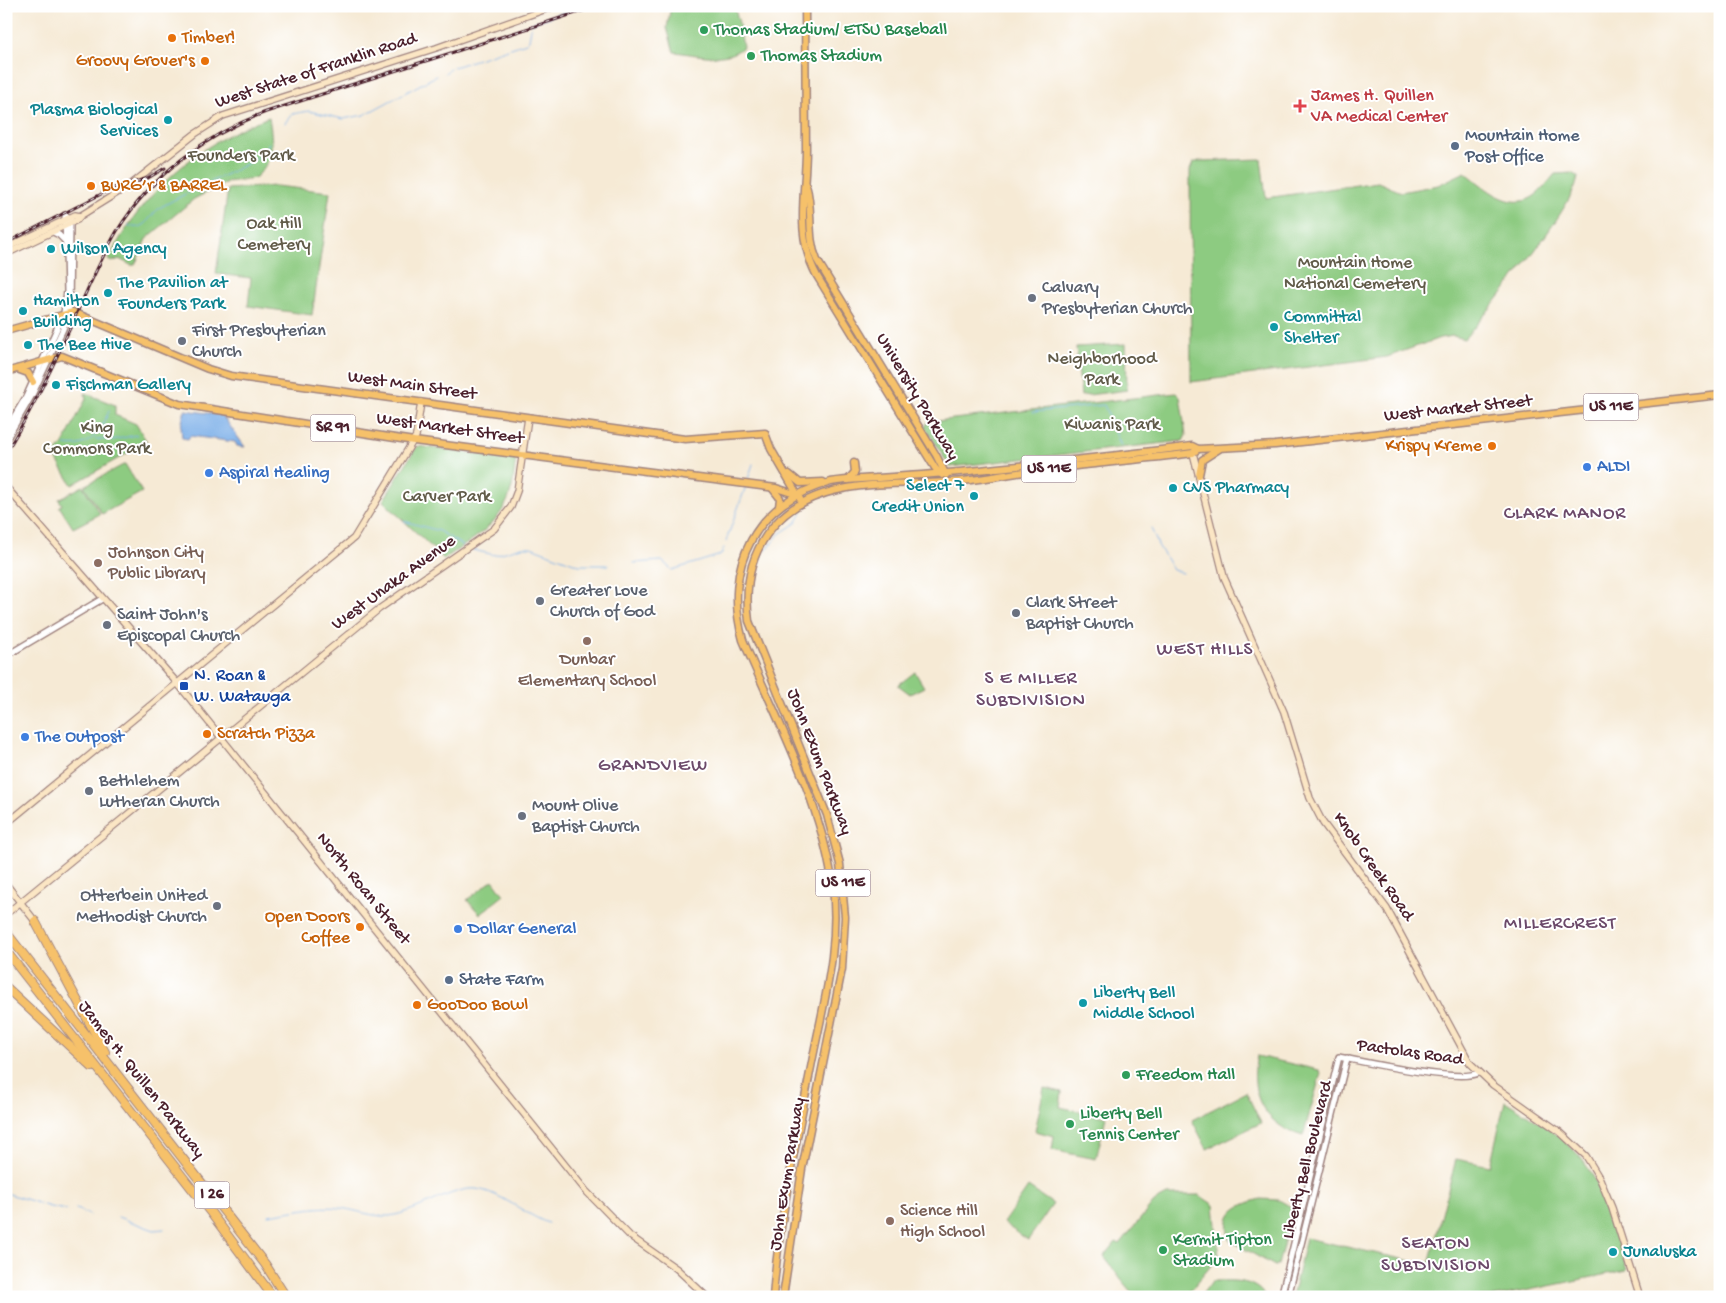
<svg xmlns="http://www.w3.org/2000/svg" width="1726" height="1303" font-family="'Gochi Hand',sans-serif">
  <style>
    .green { fill: #8dcb81; stroke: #6c7556 }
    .water { fill: #7bafe8; stroke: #62678a }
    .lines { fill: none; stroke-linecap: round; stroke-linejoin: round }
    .stream { stroke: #7bafe8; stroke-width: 1 }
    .tertiary-casing { stroke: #a08480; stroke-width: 8 }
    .secondary-casing { stroke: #a08480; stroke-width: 8 }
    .primary-casing { stroke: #a08480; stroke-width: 9 }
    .motorway-casing { stroke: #a08480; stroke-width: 10 }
    .tertiary { stroke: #fff; stroke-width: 5 }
    .secondary { stroke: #fbe6c4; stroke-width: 5.5 }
    .primary { stroke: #f6c16b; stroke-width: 6 }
    .motorway { stroke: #f6c16b; stroke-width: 8 }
    .rail-casing { stroke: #4a1f2b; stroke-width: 3 }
    .rail { stroke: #fff; stroke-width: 1; stroke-dasharray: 4; stroke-linecap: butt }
    .leisure-dot { fill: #2e9e5b; stroke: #fff; stroke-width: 2 }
    .food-dot { fill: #e8710a; stroke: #fff; stroke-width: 2 }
    .health-dot { fill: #e0444e; stroke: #fff; stroke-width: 2 }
    .culture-dot { fill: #0f9aa8; stroke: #fff; stroke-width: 2 }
    .service-dot { fill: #5c6f8a; stroke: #fff; stroke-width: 2 }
    .worship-dot { fill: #6b7280; stroke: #fff; stroke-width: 2 }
    .shop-dot { fill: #3f7fe0; stroke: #fff; stroke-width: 2 }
    .education-dot { fill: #8d6e63; stroke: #fff; stroke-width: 2 }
    .transit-dot { fill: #1a4fb4; stroke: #fff; stroke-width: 2 }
    .labels { text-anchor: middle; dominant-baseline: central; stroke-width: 4; stroke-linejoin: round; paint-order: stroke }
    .shield { fill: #fff; stroke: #80626b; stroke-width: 1 }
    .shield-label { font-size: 16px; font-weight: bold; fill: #4a1f2b }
    .leisure-label { font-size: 18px; fill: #27864d; stroke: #fff; text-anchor: start }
    .food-label { font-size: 18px; fill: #c56008; stroke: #fff; text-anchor: start }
    .street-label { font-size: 18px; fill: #4a1f2b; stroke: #fff }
    .health-label { font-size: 18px; fill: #be3a42; stroke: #fff; text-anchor: start }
    .culture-label { font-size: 18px; fill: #0d838f; stroke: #fff; text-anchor: start }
    .service-label { font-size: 18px; fill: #4e5e75; stroke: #fff; text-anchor: start }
    .park-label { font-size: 18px; fill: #615b49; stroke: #fff }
    .worship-label { font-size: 18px; fill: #5b616d; stroke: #fff; text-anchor: start }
    .shop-label { font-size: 18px; fill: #366cbe; stroke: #fff; text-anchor: start }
    .education-label { font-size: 18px; fill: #785e54; stroke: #fff; text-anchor: start }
    .transit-label { font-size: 18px; fill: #164399; stroke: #fff; text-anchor: start }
    .neighbourhood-label { font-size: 19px; letter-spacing: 1px; fill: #6c4a6a; stroke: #fff }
  </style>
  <rect width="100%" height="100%" fill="#fff"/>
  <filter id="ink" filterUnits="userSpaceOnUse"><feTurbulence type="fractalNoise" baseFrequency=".02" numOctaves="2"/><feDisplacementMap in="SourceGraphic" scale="10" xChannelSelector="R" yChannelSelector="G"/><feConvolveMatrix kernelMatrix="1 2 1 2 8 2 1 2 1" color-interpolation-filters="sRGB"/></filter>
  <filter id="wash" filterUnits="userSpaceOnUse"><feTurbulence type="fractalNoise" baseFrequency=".0096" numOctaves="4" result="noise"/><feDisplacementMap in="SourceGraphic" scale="20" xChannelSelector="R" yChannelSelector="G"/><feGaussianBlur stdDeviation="1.12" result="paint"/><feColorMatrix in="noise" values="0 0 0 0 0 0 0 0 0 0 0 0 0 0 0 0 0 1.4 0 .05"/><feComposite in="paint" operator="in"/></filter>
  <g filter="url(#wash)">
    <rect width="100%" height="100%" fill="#f6ead5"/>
    <g class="green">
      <path d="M671,6H734L739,23L743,47C726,63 696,54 674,52L667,28Z"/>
      <path d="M269,117C273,142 275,160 255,178L227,182L194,199L146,239L135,265H131L119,259L112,262L108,260C142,193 198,142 269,117Z"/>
      <path d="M1261,159L1266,198L1378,182L1401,192L1438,185L1465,172C1482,185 1506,209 1529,199C1539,195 1548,182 1555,174L1572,173L1578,177C1575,205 1487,314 1464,339L1453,336L1440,338L1387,357L1191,382L1190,170L1193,163L1199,161Z"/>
      <path d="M276,186L330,192L312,315L248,306L251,278L216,274L228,189Z"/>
      <path d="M1126,344L1127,390L1081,396L1076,347Z"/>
      <path d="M85,393L115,405V415L136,424L147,442L72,485L54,455L62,446L86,399Z"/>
      <path d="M1176,393L1180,397L1186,435L1183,441L950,467L925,427L928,422Z"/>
      <path d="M417,446L516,459C514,470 514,483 510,494C500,525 470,541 444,559L383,501Z"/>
      <path d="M125,464L142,492L102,514L84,486Z"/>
      <path d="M83,486L100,514L73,528L59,506L62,505L59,499Z"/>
      <path d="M915,672L924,687L910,694L898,685Z"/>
      <path d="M493,880L504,895L480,914L467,900Z"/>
      <path d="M1257,1056L1319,1070L1321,1073L1303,1136C1264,1125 1248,1094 1257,1056Z"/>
      <path d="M1044,1088L1062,1092L1060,1107L1106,1117L1096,1159L1052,1150L1054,1136L1035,1131Z"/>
      <path d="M1246,1092L1261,1123L1207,1149L1192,1120Z"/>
      <path d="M1505,1101C1527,1115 1553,1129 1572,1148C1604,1180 1613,1228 1627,1270L1495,1297H1292L1306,1238L1429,1265L1456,1159L1490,1166Z"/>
      <path d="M1028,1187L1053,1204L1028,1240L1003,1223Z"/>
      <path d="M1167,1195H1199L1214,1205L1219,1256L1185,1297H1181L1174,1292L1169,1297C1160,1297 1146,1299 1137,1296C1129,1293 1111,1265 1104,1257L1116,1242L1120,1244L1154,1202Z"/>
      <path d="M1260,1199L1279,1200L1293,1208L1278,1265L1275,1266L1230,1241C1221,1213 1236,1206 1260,1199Z"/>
      <path d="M1212,1281C1233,1281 1253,1278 1266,1297H1200Z"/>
    </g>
    <path class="water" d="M185,410L222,415L245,447L237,446L235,442L190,436L188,439L182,438L181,426Z"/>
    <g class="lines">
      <g class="stream">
        <path d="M445,73L451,68L526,43L529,40L532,23L581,6"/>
        <path d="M285,123L292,114L309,111L343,119L364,115L436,76"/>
        <path d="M128,225C144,234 149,215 161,207C194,188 230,175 262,155L269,143"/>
        <path d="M1033,412L1104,405L1121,446"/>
        <path d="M95,439L112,440L137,435"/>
        <path d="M65,445C91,449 100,432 109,411"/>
        <path d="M747,482L753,464"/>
        <path d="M404,521L439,531L463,546"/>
        <path d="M1151,528L1158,545L1173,570L1183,573"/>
        <path d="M726,541L746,486"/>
        <path d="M473,550L495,555L522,547H531L579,565H609"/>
        <path d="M766,551L779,534L796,523L802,513"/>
        <path d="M634,563L662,561L672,570L721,555L724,548"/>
        <path d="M6,1193L50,1207L67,1210"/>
        <path d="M76,1209L90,1215"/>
        <path d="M268,1215C291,1212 316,1205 340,1208C356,1210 373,1217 389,1216C416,1213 455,1186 476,1189C500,1192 524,1214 548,1223"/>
        <path d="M118,1217L154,1230L164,1229"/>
      </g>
    </g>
  </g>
  <g filter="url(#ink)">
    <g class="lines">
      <g class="tertiary-casing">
        <g id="tertiary">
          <path d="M53,232L59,235L66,242"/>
          <path d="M6,430L26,397L64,313L67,291L65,215L70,218V224L69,312L63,329L32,395L6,440"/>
          <path d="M6,656L102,599"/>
          <path d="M1281,1297L1339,1057C1363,1062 1459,1083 1478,1073"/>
          <path d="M1288,1297L1347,1058"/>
        </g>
      </g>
      <g class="secondary-casing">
        <g id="secondary">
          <path d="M6,248L75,215L80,216"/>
          <path d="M6,254L77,220L80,216L133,183L195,134L223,116L436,48L555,6"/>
          <path d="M1193,453L1224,577L1284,712L1310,798L1323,823L1387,909L1470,1063L1493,1085L1560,1132L1586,1156L1600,1179L1612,1208L1640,1297"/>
          <path d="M6,487L178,684L586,1191L630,1236L677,1269L707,1297"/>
          <path d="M6,824L354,538L416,436L421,402"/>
          <path d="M6,884L35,921"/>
          <path d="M6,914L379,609L494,529L511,507L517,491L528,418"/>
        </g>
      </g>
      <g class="primary-casing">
        <g id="primary">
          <path d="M805,6C805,54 806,101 806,149C806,194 794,234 817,276L935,468L942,475"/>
          <path d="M806,185C814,210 806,236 817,260L936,455L946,475"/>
          <path d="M6,331L73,312L208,369L231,376L685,439L765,433L771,449L800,499"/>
          <path d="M17,369L28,373L33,382"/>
          <path d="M6,372L62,356L179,404L414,441L776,488L798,495"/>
          <path d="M789,474L800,483L823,482"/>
          <path d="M1199,475L1202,460L1219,449"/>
          <path d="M848,480L855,472L854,463"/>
          <path d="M772,488L780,498L779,507"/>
          <path d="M773,1297C779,1218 797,1140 812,1062C824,1001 841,943 832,880C819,797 775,716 743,640C722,567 756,501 831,482C845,479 861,479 876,478C907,476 939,474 970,471C1044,463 1118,456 1192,446L1198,449L1275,445L1720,395"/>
          <path d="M783,1297L802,1169L842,969L845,917L840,864L827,815L749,621C740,554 774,502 842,489C882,481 924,485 963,481C984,479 1004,475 1024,472C1080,465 1137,460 1193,453L1198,449"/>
        </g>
      </g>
      <g class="motorway-casing">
        <g id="motorway">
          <path d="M35,921L105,1052"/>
          <path d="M6,932L265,1264L286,1297"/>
          <path d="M6,951L211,1213L273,1297"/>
          <path d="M6,987L92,1067"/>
        </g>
      </g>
      <use href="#tertiary" class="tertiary"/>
      <use href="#secondary" class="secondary"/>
      <use href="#primary" class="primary"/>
      <use href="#motorway" class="motorway"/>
      <g class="rail-casing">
        <g id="rail">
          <path d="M6,243L111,189L148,178L165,168"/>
          <path d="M6,452C29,415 48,377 66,337C82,302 97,265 117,231C152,175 205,135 266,112L598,6"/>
        </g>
      </g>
      <use href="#rail" class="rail"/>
    </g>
  </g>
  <g class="leisure-dot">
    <circle cx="704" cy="30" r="5"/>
    <circle cx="751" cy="56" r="5"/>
    <circle cx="1126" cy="1075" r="5"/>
    <circle cx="1070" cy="1124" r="5"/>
    <circle cx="1163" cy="1250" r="5"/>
  </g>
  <g class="food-dot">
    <circle cx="172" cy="38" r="5"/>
    <circle cx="205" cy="61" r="5"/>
    <circle cx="91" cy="186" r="5"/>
    <circle cx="1492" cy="446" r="5"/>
    <circle cx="207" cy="734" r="5"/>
    <circle cx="360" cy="927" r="5"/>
    <circle cx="417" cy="1005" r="5"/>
  </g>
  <path class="health-dot" d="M1297.5 98.5h5v5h5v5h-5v5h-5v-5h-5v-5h5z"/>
  <g class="culture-dot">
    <circle cx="168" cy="120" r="5"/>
    <circle cx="51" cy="249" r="5"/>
    <circle cx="108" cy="293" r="5"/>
    <circle cx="23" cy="311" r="5"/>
    <circle cx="1274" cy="327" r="5"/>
    <circle cx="28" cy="345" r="5"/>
    <circle cx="56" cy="385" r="5"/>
    <circle cx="1173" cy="488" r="5"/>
    <circle cx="974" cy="496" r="5"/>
    <circle cx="1083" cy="1003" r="5"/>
    <circle cx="1613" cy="1252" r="5"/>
  </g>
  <g class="service-dot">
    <circle cx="1455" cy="146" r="5"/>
    <circle cx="449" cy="980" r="5"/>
  </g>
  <g class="worship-dot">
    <circle cx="1032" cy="298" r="5"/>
    <circle cx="182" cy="341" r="5"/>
    <circle cx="540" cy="601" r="5"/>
    <circle cx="1016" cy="613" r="5"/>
    <circle cx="107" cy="625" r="5"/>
    <circle cx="89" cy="791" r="5"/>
    <circle cx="522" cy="816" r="5"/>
    <circle cx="217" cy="906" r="5"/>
  </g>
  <g class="shop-dot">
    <circle cx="1587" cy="467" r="5"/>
    <circle cx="209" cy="473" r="5"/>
    <circle cx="25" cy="737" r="5"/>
    <circle cx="458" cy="929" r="5"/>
  </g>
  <g class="education-dot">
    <circle cx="98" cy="563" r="5"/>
    <circle cx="587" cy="641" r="5"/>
    <circle cx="890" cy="1221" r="5"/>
  </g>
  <rect class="transit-dot" x="179" y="681" width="10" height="10" rx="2.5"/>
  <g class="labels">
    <g class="shield">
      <rect x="1583.5" y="393.5" width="55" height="27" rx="4"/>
      <rect x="310.5" y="414.5" width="45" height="27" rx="4"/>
      <rect x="1021.5" y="455.5" width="55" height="27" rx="4"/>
      <rect x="815.5" y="869.5" width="55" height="27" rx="4"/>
      <rect x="194.5" y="1181.5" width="35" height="27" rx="4"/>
    </g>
    <g class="shield-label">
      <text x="1611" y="407">US 11E</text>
      <text x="333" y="428">SR 91</text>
      <text x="1049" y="469">US 11E</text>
      <text x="843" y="883">US 11E</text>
      <text x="212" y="1195">I 26</text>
    </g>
    <g class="leisure-label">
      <text x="714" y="30">Thomas Stadium/ ETSU Baseball</text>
      <text x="761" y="56">Thomas Stadium</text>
      <text x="1136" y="1075">Freedom Hall</text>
      <text x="1080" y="1114">Liberty Bell<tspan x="1080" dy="21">Tennis Center</tspan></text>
      <text x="1173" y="1240">Kermit Tipton<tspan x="1173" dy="21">Stadium</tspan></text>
    </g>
    <g class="food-label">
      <text x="182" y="38">Timber!</text>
      <text x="195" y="61" text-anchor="end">Groovy Grover's</text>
      <text x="101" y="186">BURG’r &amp; BARREL</text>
      <text x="1482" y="446" text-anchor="end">Krispy Kreme</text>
      <text x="217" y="734">Scratch Pizza</text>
      <text x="350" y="917" text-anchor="end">Open Doors<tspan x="350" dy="21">Coffee</tspan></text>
      <text x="427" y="1005">GooDoo Bowl</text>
    </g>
    <g class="street-label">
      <text transform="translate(316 71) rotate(-18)">West State of Franklin Road</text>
      <text transform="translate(412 386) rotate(8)">West Main Street</text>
      <text transform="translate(917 397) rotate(59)">University Parkway</text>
      <text transform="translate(1458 409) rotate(-6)">West Market Street</text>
      <text transform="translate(450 429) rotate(8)">West Market Street</text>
      <text transform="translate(394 583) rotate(-36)">West Unaka Avenue</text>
      <text transform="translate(819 762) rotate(69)">John Exum Parkway</text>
      <text transform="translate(1373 867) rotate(55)">Knob Creek Road</text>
      <text transform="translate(363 889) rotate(51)">North Roan Street</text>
      <text transform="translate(1410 1053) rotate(8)">Pactolas Road</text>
      <text transform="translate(141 1080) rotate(52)">James H. Quillen Parkway</text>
      <text transform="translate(1308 1160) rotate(-76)">Liberty Bell Boulevard</text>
      <text transform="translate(788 1174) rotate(-81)">John Exum Parkway</text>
    </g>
    <g class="health-label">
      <text x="1311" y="96">James H. Quillen<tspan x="1311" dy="21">VA Medical Center</tspan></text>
    </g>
    <g class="culture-label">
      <text x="158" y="110" text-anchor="end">Plasma Biological<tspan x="158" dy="21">Services</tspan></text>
      <text x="61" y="249">Wilson Agency</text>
      <text x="118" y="283">The Pavilion at<tspan x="118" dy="21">Founders Park</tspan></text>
      <text x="33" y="301">Hamilton<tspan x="33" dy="21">Building</tspan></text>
      <text x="1284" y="317">Committal<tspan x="1284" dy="21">Shelter</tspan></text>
      <text x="38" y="345">The Bee Hive</text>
      <text x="66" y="385">Fischman Gallery</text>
      <text x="964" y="486" text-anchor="end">Select 7<tspan x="964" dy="21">Credit Union</tspan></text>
      <text x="1183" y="488">CVS Pharmacy</text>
      <text x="1093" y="993">Liberty Bell<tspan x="1093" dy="21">Middle School</tspan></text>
      <text x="1623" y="1252">Junaluska</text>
    </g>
    <g class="service-label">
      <text x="1465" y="136">Mountain Home<tspan x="1465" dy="21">Post Office</tspan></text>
      <text x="459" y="980">State Farm</text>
    </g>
    <g class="park-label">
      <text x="241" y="156">Founders Park</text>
      <text x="274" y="224">Oak Hill<tspan x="274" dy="21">Cemetery</tspan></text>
      <text x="1355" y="263">Mountain Home<tspan x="1355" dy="21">National Cemetery</tspan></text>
      <text x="1102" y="359">Neighborhood<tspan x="1102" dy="21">Park</tspan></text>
      <text x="1112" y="425">Kiwanis Park</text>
      <text x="97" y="428">King<tspan x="97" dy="21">Commons Park</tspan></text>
      <text x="447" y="497">Carver Park</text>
    </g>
    <g class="worship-label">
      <text x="1042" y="288">Calvary<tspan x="1042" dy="21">Presbyterian Church</tspan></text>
      <text x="192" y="331">First Presbyterian<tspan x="192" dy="21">Church</tspan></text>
      <text x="550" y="591">Greater Love<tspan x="550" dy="21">Church of God</tspan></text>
      <text x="1026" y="603">Clark Street<tspan x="1026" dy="21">Baptist Church</tspan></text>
      <text x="117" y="615">Saint John's<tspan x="117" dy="21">Episcopal Church</tspan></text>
      <text x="99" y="781">Bethlehem<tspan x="99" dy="21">Lutheran Church</tspan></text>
      <text x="532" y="806">Mount Olive<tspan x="532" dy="21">Baptist Church</tspan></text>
      <text x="207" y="896" text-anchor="end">Otterbein United<tspan x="207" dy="21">Methodist Church</tspan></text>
    </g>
    <g class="shop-label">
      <text x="1597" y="467">ALDI</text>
      <text x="219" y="473">Aspiral Healing</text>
      <text x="35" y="737">The Outpost</text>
      <text x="468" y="929">Dollar General</text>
    </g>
    <g class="education-label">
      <text x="108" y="553">Johnson City<tspan x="108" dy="21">Public Library</tspan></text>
      <text x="587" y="660" text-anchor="middle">Dunbar<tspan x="587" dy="21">Elementary School</tspan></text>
      <text x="900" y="1211">Science Hill<tspan x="900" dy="21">High School</tspan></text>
    </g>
    <g class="transit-label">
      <text x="194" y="676">N. Roan &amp;<tspan x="194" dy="21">W. Watauga</tspan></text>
    </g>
    <g class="neighbourhood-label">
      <text x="1565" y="514">CLARK MANOR</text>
      <text x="1205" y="650">WEST HILLS</text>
      <text x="1031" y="679">S E MILLER<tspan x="1031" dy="22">SUBDIVISION</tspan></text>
      <text x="653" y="766">GRANDVIEW</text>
      <text x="1560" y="924">MILLERCREST</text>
      <text x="1436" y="1244">SEATON<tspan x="1436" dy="22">SUBDIVISION</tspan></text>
    </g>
  </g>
  <rect width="1726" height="1303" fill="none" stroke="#fff" stroke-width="25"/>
</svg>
